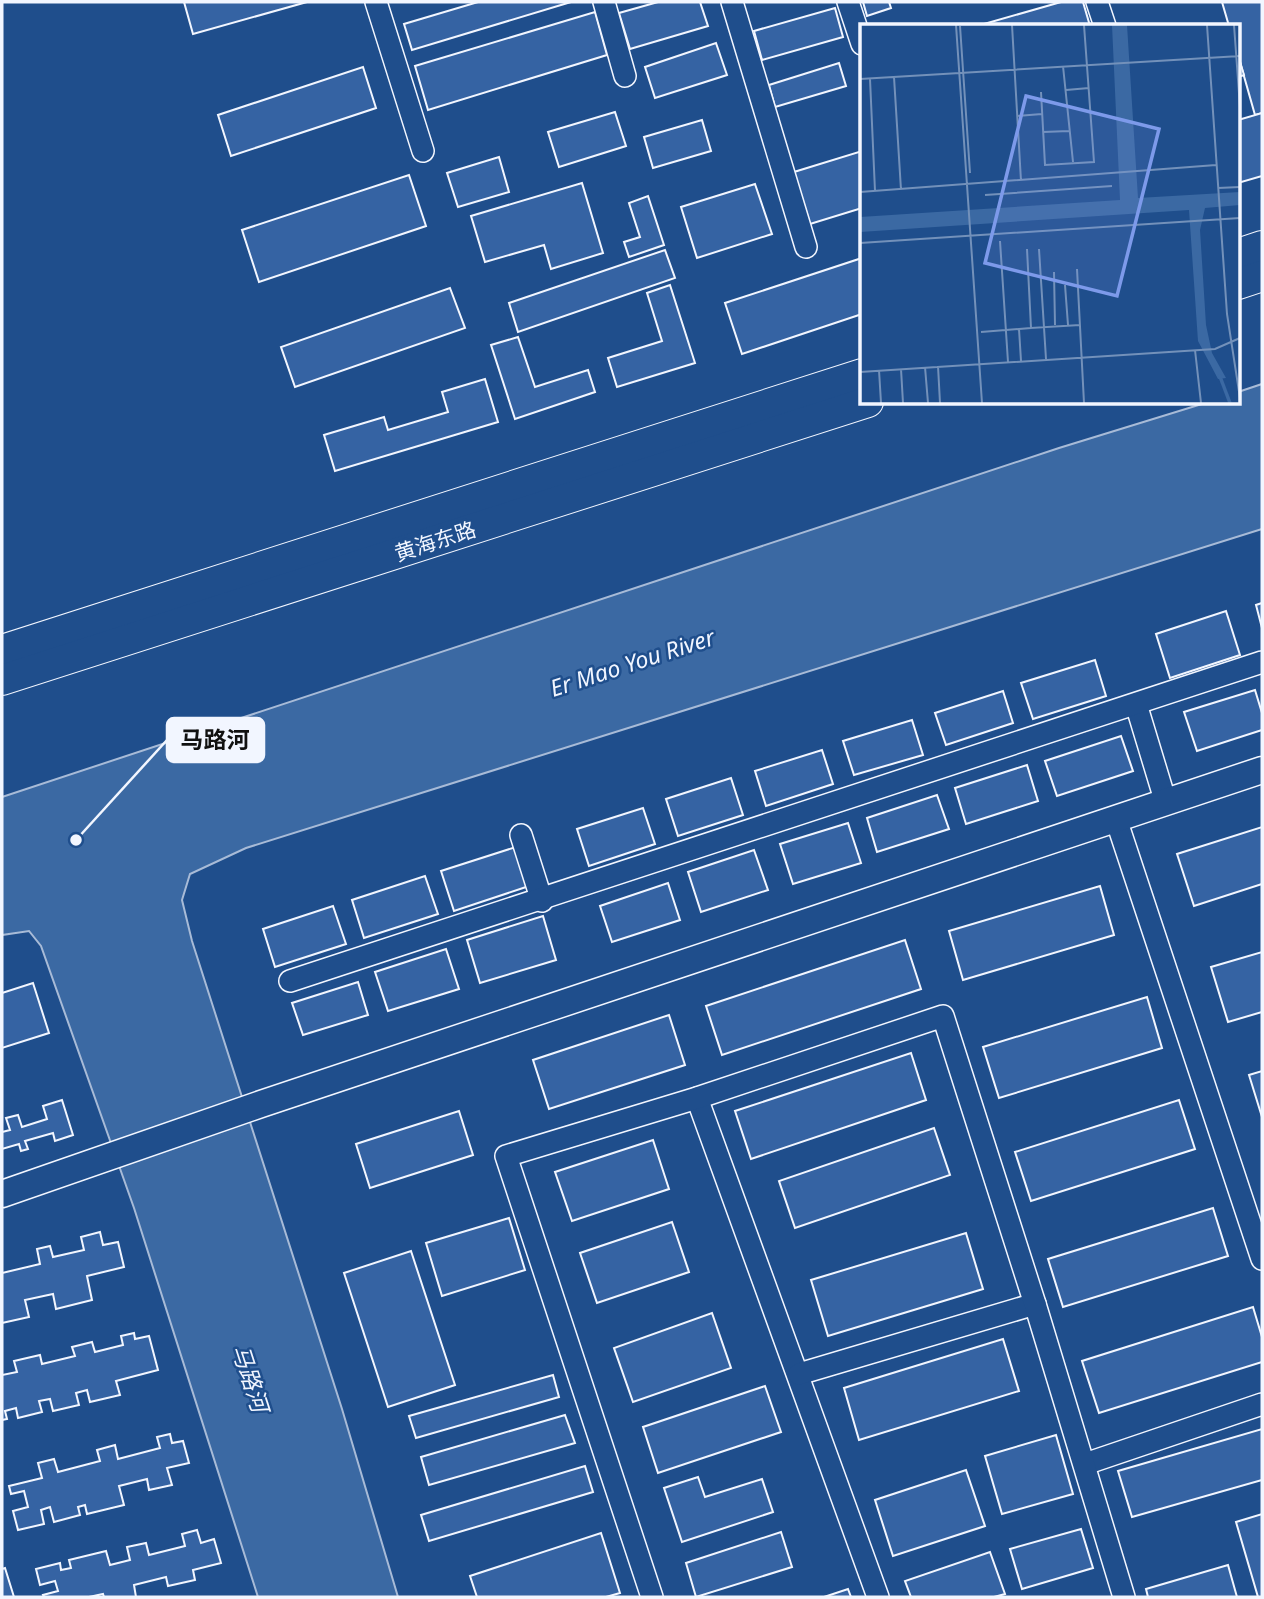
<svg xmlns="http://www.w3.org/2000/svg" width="1264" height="1599" font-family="'Noto Sans','Noto Sans SC',sans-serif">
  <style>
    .water { fill: #3b69a3; stroke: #a8bbd7; stroke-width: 2 }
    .building { fill: #3563a3; stroke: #f2f6ff; stroke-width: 2 }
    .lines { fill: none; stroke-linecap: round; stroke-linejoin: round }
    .minor-casing { stroke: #f2f6ff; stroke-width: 24 }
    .tertiary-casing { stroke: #f2f6ff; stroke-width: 29 }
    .secondary-casing { stroke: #f2f6ff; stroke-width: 32 }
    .minor { stroke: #1f4e8c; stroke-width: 21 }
    .tertiary { stroke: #1f4e8c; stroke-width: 26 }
    .secondary { stroke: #1f4e8c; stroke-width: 30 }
    .labels { text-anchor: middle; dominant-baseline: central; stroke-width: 5; stroke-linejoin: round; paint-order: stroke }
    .street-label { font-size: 21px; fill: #f2f6ff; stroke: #1f4e8c }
    .water-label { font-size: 23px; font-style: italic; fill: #f2f6ff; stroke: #1f4e8c }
    .inset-river { fill: none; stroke: #3b69a3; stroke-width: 3.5 }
    .inset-road { fill: none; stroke: #7391ba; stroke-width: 2 }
    .view { fill: #7d9aea; fill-opacity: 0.15; stroke: #7d9aea; stroke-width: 3.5 }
    .inset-edge { fill: none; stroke: #f2f6ff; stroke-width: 3.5 }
    .leader { fill: none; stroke: #f2f6ff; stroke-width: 2.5 }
    .callout-dot { fill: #f2f6ff; stroke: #1f4e8c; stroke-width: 2.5 }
    .callout { fill: #f2f6ff; stroke: #f2f6ff; stroke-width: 2.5 }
    .callout-label { font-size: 23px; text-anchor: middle; font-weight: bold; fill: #111 }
  </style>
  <rect width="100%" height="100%" fill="#1f4e8c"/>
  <path class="water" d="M1262,384V529L246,848L190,874L182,900L192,941L342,1409L398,1597H258L134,1208L41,946L29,931L2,935V797L1059,448L1205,403L1238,402V392Z"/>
  <g class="building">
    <path d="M184,2H307L193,34Z"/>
    <path d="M478,2H571L412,50L404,24Z"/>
    <path d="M658,2H700L708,26L630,49L619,13Z"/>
    <path d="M863,2H889L891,8L867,16Z"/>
    <path d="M1061,2H1083L1090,26H977Z"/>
    <path d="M1222,2H1262V113L1255,115L1238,55V26H1229Z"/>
    <path d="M835,8L843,37L762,60L754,31Z"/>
    <path d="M595,12L607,55L428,110L415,66Z"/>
    <path d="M716,43L727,75L655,98L645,67Z"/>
    <path d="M1238,55L1244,75L1238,77Z"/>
    <path d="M839,63L846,86L775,107L769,85Z"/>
    <path d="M363,67L376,108L231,156L218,115Z"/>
    <path d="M615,112L626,146L559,167L548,132Z"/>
    <path d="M1262,113V176L1238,183V120Z"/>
    <path d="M702,120L711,151L653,168L644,137Z"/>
    <path d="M862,151V208L810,224L794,172Z"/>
    <path d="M499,157L509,192L458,207L447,173Z"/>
    <path d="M409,175L426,226L259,282L242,230Z"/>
    <path d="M582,183L603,253L551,269L544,245L485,262L471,216Z"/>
    <path d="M755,184L772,234L697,258L681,207Z"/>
    <path d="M648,196L664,245L629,257L624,242L640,237L629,203Z"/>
    <path d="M665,250L675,278L518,332L509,303Z"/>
    <path d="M862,258V314L742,354L725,303Z"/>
    <path d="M670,285L695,363L617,387L608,358L662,341L647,293Z"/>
    <path d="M450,288L465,328L295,387L281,347Z"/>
    <path d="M518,337L535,387L588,370L595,392L515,419L491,345Z"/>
    <path d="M485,379L498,422L335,471L324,435L384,417L388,430L448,412L442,392Z"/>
    <path d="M1262,603V628L1256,605Z"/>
    <path d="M1226,611L1240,655L1170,678L1156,634Z"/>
    <path d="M1095,660L1106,696L1033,719L1021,683Z"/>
    <path d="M1255,690L1262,713V730L1197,751L1184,712Z"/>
    <path d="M1003,691L1013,723L946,745L935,713Z"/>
    <path d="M912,720L923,755L854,775L843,741Z"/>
    <path d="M1121,736L1133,771L1057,796L1045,761Z"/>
    <path d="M822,750L833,784L766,806L755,771Z"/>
    <path d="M1027,765L1038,801L966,824L955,788Z"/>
    <path d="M731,778L743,815L678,836L666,799Z"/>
    <path d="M937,795L949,829L877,852L867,818Z"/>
    <path d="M643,808L655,844L589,866L577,829Z"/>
    <path d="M848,823L861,863L793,884L780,844Z"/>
    <path d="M1262,827V884L1194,906L1177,854Z"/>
    <path d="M516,847L529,886L454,911L441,871Z"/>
    <path d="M754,850L768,890L701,912L688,872Z"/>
    <path d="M425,876L438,914L364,938L352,900Z"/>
    <path d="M668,883L680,920L612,942L600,906Z"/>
    <path d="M1100,886L1114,935L963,980L949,931Z"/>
    <path d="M333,906L346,944L275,967L263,929Z"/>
    <path d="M543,916L556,960L480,983L467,940Z"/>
    <path d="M905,940L921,989L722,1055L706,1006Z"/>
    <path d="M446,949L459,989L388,1011L375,972Z"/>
    <path d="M1262,952V1012L1228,1022L1211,967Z"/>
    <path d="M358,982L368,1015L303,1035L292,1003Z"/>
    <path d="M33,983L49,1033L2,1048V993Z"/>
    <path d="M1147,997L1162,1048L999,1098L983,1047Z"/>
    <path d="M669,1015L685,1065L549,1109L533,1060Z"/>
    <path d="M911,1053L926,1100L751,1159L735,1111Z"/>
    <path d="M1262,1071V1117L1249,1075Z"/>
    <path d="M62,1100L73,1135L55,1141L53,1133L25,1141L28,1149L21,1151L19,1144L2,1149V1132L10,1130L6,1118L18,1115L22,1127L47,1119L43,1106Z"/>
    <path d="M1179,1100L1195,1149L1031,1201L1015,1152Z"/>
    <path d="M459,1111L473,1155L370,1188L356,1144Z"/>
    <path d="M934,1128L950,1175L795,1228L779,1181Z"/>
    <path d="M653,1140L669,1189L572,1221L555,1172Z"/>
    <path d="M1213,1208L1228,1256L1063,1307L1048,1259Z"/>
    <path d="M509,1218L525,1270L442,1296L426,1243Z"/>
    <path d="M672,1222L689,1272L597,1303L580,1253Z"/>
    <path d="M100,1232L103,1245L118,1242L124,1267L87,1276L92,1300L56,1309L53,1294L25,1300L29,1317L2,1323V1273L40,1264L37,1249L50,1246L53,1257L84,1250L81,1237Z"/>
    <path d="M966,1233L983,1289L828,1336L811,1280Z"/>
    <path d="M411,1251L455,1385L388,1407L344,1273Z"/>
    <path d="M1253,1307L1262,1337V1362L1099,1413L1082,1361Z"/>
    <path d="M712,1313L731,1368L633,1402L614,1348Z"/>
    <path d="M134,1333L135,1339L149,1336L158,1370L116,1381L120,1395L90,1402L87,1390L76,1393L79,1405L53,1411L50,1399L39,1401L42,1412L18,1418L16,1408L5,1411L7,1419L2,1420V1375L17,1372L14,1361L40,1355L42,1364L75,1356L72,1347L92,1342L95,1352L123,1345L121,1336Z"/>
    <path d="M1003,1339L1019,1391L859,1440L844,1388Z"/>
    <path d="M553,1375L559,1397L416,1438L409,1416Z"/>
    <path d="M765,1386L781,1432L658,1473L643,1427Z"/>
    <path d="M565,1415L575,1443L429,1485L421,1457Z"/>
    <path d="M1262,1429V1480L1132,1517L1118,1471Z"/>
    <path d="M170,1434L172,1443L183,1441L189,1463L167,1468L172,1485L149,1490L147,1479L119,1486L124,1505L87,1514L85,1505L78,1507L80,1515L54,1522L50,1507L41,1510L44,1524L18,1530L13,1511L28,1507L24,1491L11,1494L9,1486L42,1478L38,1463L54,1459L58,1472L100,1461L97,1450L115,1445L118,1459L160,1448L157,1437Z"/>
    <path d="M1056,1435L1073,1494L1002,1514L985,1456Z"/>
    <path d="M585,1466L593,1492L429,1541L421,1515Z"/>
    <path d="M966,1470L985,1526L893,1556L875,1500Z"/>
    <path d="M698,1477L705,1497L762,1479L773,1512L682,1542L664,1488Z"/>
    <path d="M1262,1514V1597H1258L1236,1522Z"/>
    <path d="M1081,1529L1093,1568L1022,1589L1010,1549Z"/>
    <path d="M197,1530L201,1543L214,1539L221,1563L193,1570L195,1580L168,1586L166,1577L134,1585L136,1597H104L103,1594L89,1597H44L43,1595L58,1591L55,1581L40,1585L36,1569L60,1563L61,1570L71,1568L69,1560L106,1551L110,1565L130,1560L127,1547L146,1543L149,1555L185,1546L182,1534Z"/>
    <path d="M781,1532L792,1567L696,1597L686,1563Z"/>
    <path d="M601,1533L620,1593L606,1597H477L470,1576Z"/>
    <path d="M990,1552L1005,1594L994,1597H911L905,1581Z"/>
    <path d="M1228,1565L1237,1597H1148L1146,1589Z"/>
    <path d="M5,1568L14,1597H2V1569Z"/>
    <path d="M848,1589L851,1597H824Z"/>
  </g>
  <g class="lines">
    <g class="minor-casing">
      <g id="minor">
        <path d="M376,2L423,151"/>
        <path d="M604,2L625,76"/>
        <path d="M732,2L806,247"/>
        <path d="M848,2L862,44"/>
        <path d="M1097,2L1105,26"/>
        <path d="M1136,704L1166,803"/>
        <path d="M1116,819L1262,1259"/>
        <path d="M521,835L542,901"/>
        <path d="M290,981L1262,662"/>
        <path d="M697,1098L878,1597"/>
        <path d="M799,1374L1035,1304"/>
        <path d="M1085,1464L1262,1404"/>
        <path d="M652,1597L506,1156L697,1098L943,1016L1035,1304L1124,1597"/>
      </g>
    </g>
    <g class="tertiary-casing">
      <path id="tertiary" d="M2,1194L261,1104L1262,770"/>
    </g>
    <g class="secondary-casing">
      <g id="secondary">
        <path d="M1238,254L1262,246"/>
        <path d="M1238,284L1262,276"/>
        <path d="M2,650L862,374"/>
        <path d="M2,680L868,402"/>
      </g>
    </g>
    <use href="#minor" class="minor"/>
    <use href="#tertiary" class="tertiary"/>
    <use href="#secondary" class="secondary"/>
  </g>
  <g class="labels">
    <g class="street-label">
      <text transform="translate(435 541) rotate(-18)">黄海东路</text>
    </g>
    <g class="water-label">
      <text transform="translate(632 662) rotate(-18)">Er Mao You River</text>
      <text transform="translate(251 1378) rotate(72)">马路河</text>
    </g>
  </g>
  <g transform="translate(860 24)">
    <rect width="380" height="380" fill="#1f4e8c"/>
    <path d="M252,1H267L278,174L380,168V181L345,184L340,206L346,301L352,329L366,354L358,355L338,317L329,186L0,208V193L260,176Z" fill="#3b69a3"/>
    <path class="inset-river" d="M359,350L370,379"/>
    <path class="inset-road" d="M96,1L122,379M152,1L161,157M347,1L367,290L380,374M374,1L380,83M100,2L110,149M203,42L213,138M34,53L41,166M0,55L380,32M10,55L15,167M206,66L229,64M181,68L185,141L234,138L224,1M157,92L182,90M183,108L209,107M358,164L380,163M0,168L356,141M125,171L252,162M140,217L148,338M0,219L380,194M167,225L171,304L220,301M179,225L186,335M217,245L224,379M194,248L195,301M205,261L208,301M159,305L161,337M121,308L171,304M335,326L341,379M78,342L80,379M65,343L68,379M41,345L43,379M19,346L21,379M0,348L355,325L380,314"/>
    <path class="view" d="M166,72L299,105L257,272L125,239Z"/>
    <rect width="380" height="380" class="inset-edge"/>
  </g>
  <path class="leader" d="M76 840L167 740"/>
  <circle class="callout-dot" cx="76" cy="840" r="7"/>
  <rect class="callout" x="167" y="718" width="97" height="44" rx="7"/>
  <g class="callout-label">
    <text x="215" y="748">马路河</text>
  </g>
  <rect width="1264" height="1599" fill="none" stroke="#f2f6ff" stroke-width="7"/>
</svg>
